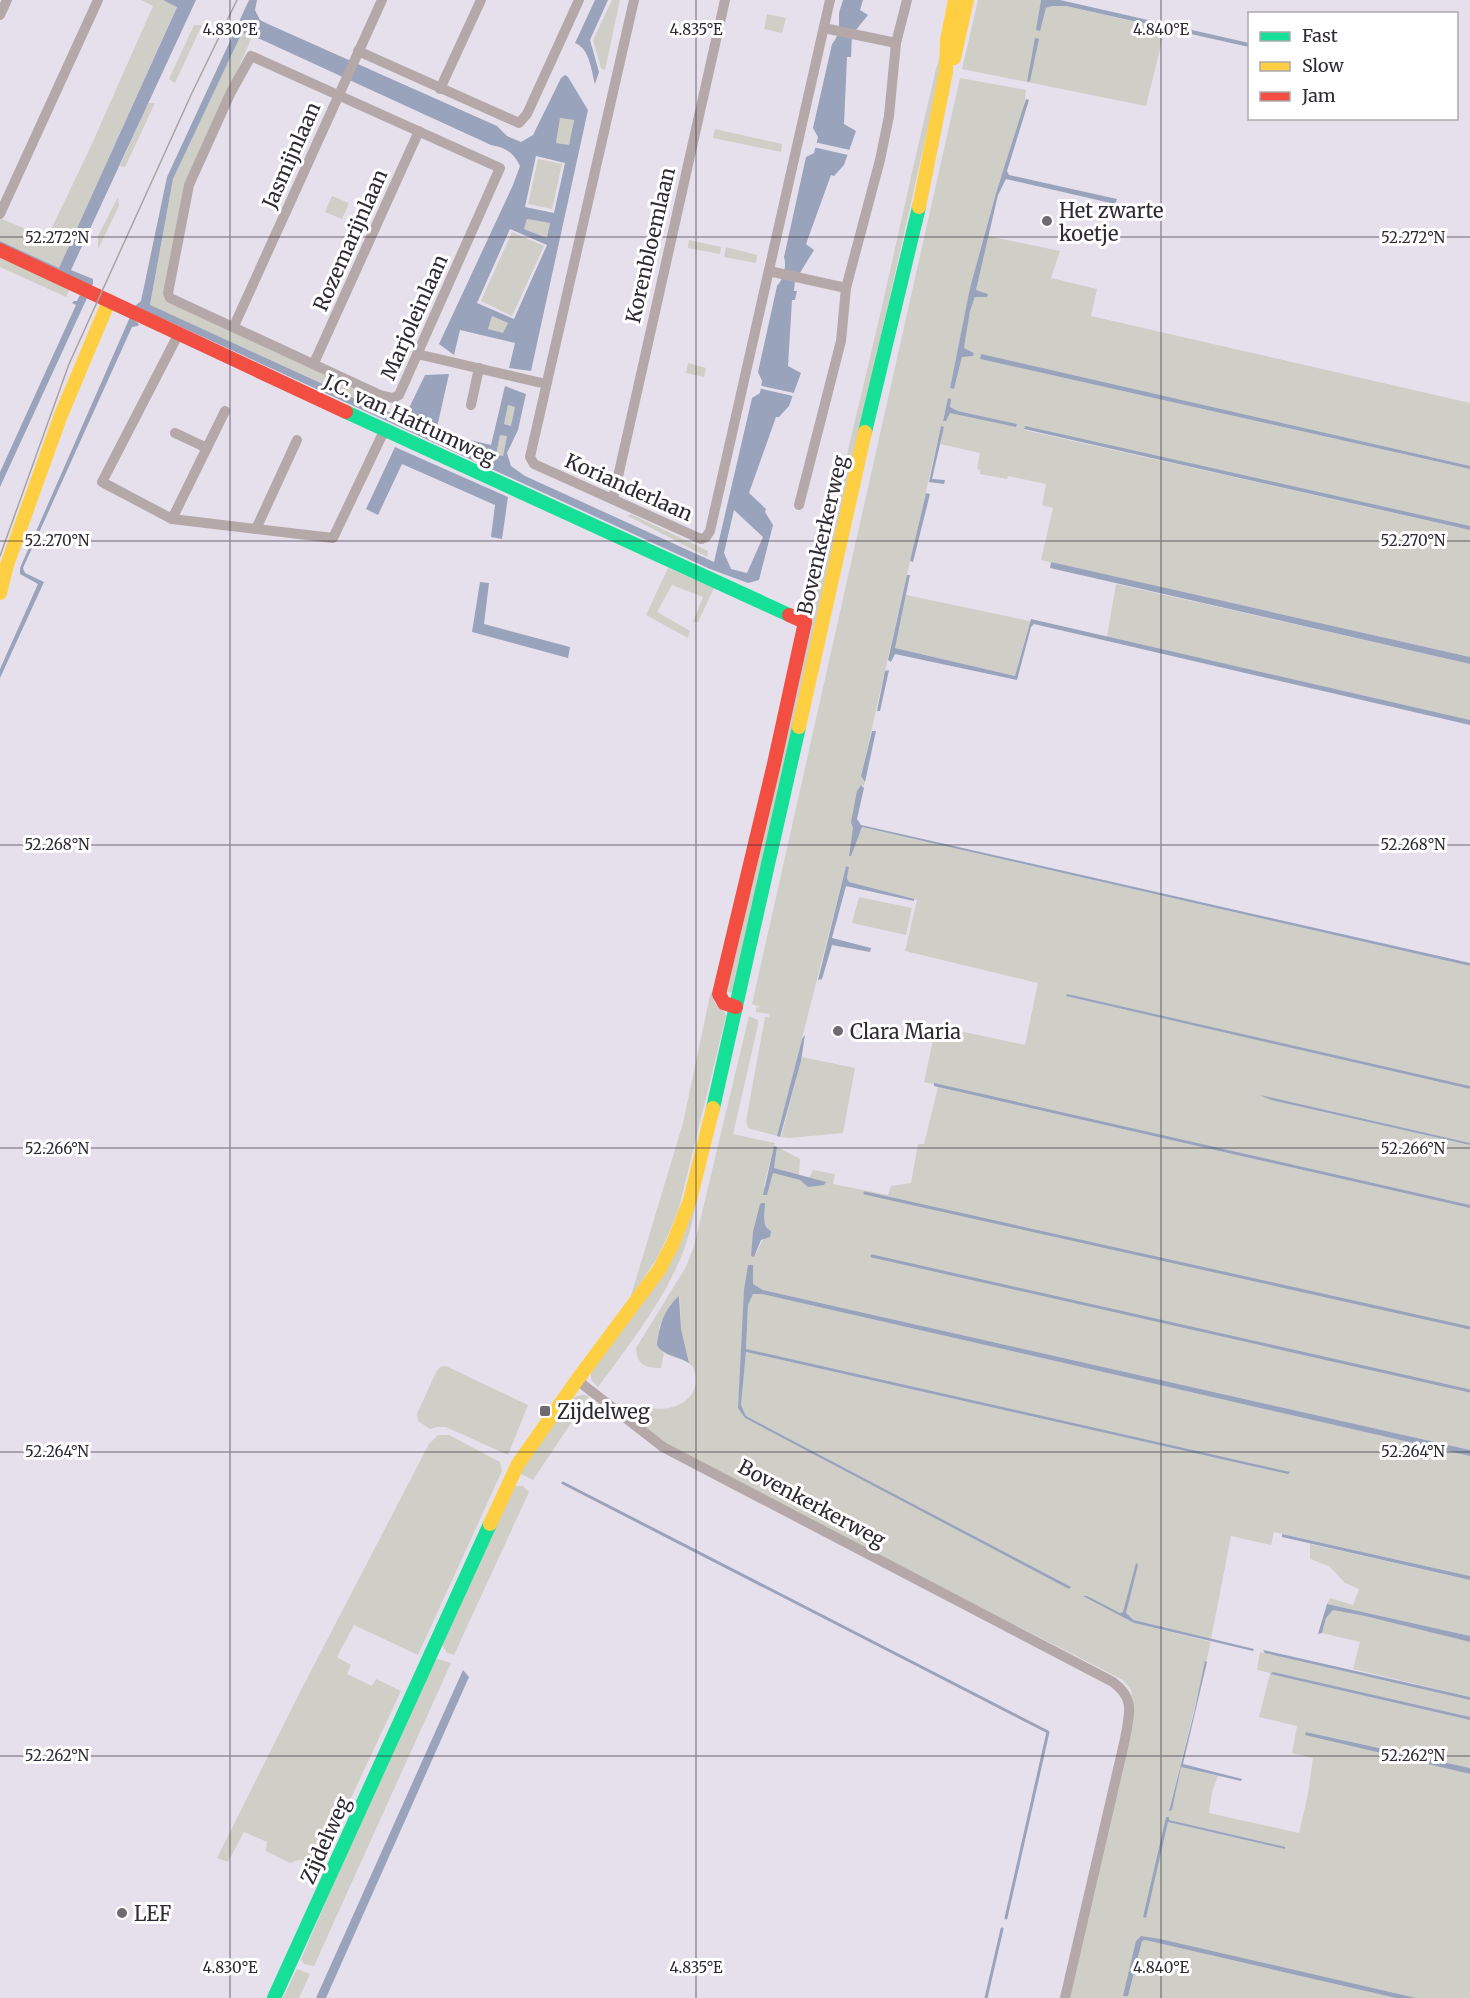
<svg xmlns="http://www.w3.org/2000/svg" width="1470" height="1998" font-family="Merriweather,serif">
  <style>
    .green { fill: #cfcec7; fill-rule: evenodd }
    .water { fill: #9aa3bc; fill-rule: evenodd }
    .pier { fill: #e6e0ec }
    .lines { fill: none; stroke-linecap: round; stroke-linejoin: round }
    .stream { stroke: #9aa3bc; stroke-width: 3 }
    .street { stroke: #b5a8a8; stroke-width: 10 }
    .fast { stroke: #16e098; stroke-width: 14 }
    .slow { stroke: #ffcf43; stroke-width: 14 }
    .jam { stroke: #f24e42; stroke-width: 14 }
    .tram { stroke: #aaa3a6; stroke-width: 1.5 }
    .ticks { fill: none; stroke: #2e2a33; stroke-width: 1.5; stroke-opacity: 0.45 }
    .poi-dot { fill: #6e6a74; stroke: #fff; stroke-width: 2 }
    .labels { text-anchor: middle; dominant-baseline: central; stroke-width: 6; stroke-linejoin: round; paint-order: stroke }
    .street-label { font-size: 20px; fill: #2e2a33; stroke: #fff }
    .poi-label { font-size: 20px; fill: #2e2a33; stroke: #fff; text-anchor: start }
    .ticks-label { font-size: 15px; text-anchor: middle; fill: #2e2a33; stroke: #fff; stroke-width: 6; stroke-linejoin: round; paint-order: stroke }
  </style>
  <rect width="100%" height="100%" fill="#e6e0ec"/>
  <g class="green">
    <path d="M141,0H163L177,6L59,268L0,241V220L2,219L47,238L91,146L153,6Z"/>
    <path d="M612,0H620L605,70L601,68L593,40Z"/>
    <path d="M978,0H1041L1037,30H1040L1046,8L1052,6H1066L1165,29L1146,106L962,69Z"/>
    <path d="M767,14L786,18L782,33L764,29Z"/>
    <path d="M194,25H202L175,83L169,79Z"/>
    <path d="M247,33L253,34L246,51L184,185L163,293L376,395L371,405L150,306L173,179L239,39L242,34Z"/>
    <path d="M942,52L938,83L733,991L730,993L726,991L835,505L881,311L913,168L936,69Z"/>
    <path d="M960,78L1026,90C1023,127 1005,161 995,196C977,259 963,323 950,388L954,389L962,357L972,356L974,353L964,348L970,311L975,297H987L988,294L976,290L988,236L1060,251L1051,278L1097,289L1091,316L1470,403V466L981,355L980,359L1470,469V526L1026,427L1024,430L1470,530V657L1041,560L1053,508L1042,505L1046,484L1008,476L1007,479L980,474V470L977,469L980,453L940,444L944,427L941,426L861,776L865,782L864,786L861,785L849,856L861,827L1470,966V1086L1067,995V996L1470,1089V1143L1263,1096L1271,1100L1470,1145V1205L924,1082L936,1026L1025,1045L1038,983L905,951L917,900L849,882L847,878L849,867L846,866L777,1136L748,1128L746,1121L765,1017H769L770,1014L756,1012V1008L760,1007L752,1004ZM948,398L950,407L958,411L1016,424V427L949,412L946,420H943Z"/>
    <path d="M148,103H155L125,167L120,166Z"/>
    <path d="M560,118L574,120L569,145L556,143Z"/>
    <path d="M715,129L782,144L781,152L713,138Z"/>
    <path d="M538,159L562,164L552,209L528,204Z"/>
    <path d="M332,196L349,203L342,219L325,212Z"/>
    <path d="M118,197L119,206L98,249V236Z"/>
    <path d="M527,219L550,223L548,238L524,229Z"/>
    <path d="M512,232L544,246L512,316L481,301Z"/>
    <path d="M689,240L721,247L720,254L688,248Z"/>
    <path d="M726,247L757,255L756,263L724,257Z"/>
    <path d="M0,255L71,287L66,297L0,267Z"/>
    <path d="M492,316L508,323L503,334L488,329Z"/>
    <path d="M688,363L706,368L704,377L686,373Z"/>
    <path d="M508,405L515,406L512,426L504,424Z"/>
    <path d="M500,434L507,435L503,456L496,455Z"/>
    <path d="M456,443L488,450L486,460L456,447Z"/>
    <path d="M631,514L708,551L707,557L628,516Z"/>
    <path d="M668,568L714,588L698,622H693L703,597L672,585L657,612L690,631L688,638L646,615Z"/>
    <path d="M1116,584L1470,664V720L1107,637Z"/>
    <path d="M906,595L1030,621L1015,676L895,648Z"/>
    <path d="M859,897L912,908L906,935L852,923Z"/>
    <path d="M711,991L715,1004L724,1011L726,1016L679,1208L669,1233L657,1258L630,1299L683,1123Z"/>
    <path d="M749,1016L758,1020V1025L733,1134L775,1143L764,1185L767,1195L773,1173L800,1180L808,1187L826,1183L809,1178L813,1170L835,1174L833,1184L888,1195L891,1186L911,1183L918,1144H924L938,1087L1470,1208V1450L763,1290L753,1284L752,1265L745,1305L738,1408L745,1418L1071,1587L746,1416L741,1405L746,1352L1288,1474L746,1349L748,1305L753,1294H762L1470,1456V1576L1274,1532L1271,1545L1231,1536L1211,1639L1135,1620L1126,1613L1137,1564L1124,1612L1120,1613L1084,1596L1134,1623L1211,1642L1169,1810H1172L1181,1767L1218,1776L1212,1792L1209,1813L1299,1833L1308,1794L1313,1758L1292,1753L1297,1726L1259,1717L1270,1674L1470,1720V1768L1307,1732L1305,1734L1470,1774V1998H1416L1142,1936V1941L1145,1940L1396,1998H1069L1134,1706L1131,1690L1123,1680L886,1559L665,1443L636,1420L640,1404C662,1416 698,1405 696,1377C695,1372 694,1367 690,1364C683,1359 672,1357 664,1353L661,1368C645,1368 637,1365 636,1348L686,1267L694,1246ZM765,1204L764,1221L768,1229L754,1257ZM680,1297L681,1329L689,1362L673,1354L663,1353L659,1327L671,1304ZM1166,1817L1169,1820L1285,1849L1168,1822L1145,1918L1143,1917Z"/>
    <path d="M802,1057L855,1068L843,1133L789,1138L781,1137Z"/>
    <path d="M777,1147L800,1159L799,1175L774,1168Z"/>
    <path d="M696,1200C688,1272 639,1331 598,1387L591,1380V1373Z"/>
    <path d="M446,1366L528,1405L508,1455L446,1427H437L430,1429L418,1421L417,1414L436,1372L440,1367Z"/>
    <path d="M583,1395L589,1396L533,1480L521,1474L523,1465L574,1397Z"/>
    <path d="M438,1435H449L500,1462L502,1471L418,1655L354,1625L337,1657L351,1665L347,1674L372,1686L376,1679L401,1691L351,1798L323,1864C311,1858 303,1858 290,1863L266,1851L267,1842L244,1832L228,1862L217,1858L300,1692L429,1444Z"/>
    <path d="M514,1486H523L529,1492L454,1655L447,1653L442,1645Z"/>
    <path d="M1310,1544L1470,1580V1636L1327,1604L1330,1598L1353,1605L1359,1589L1345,1583L1329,1566L1310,1559Z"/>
    <path d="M1333,1610L1365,1616L1470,1642V1697L1353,1669L1360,1642L1322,1633L1326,1618Z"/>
    <path d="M1260,1652L1470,1700V1717L1257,1670Z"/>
    <path d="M438,1659L451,1663L314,1966L304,1964L301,1960L370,1798L433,1661Z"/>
    <path d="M297,1969L310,1974L299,1998H283Z"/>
  </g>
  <g class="water">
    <path d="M163,0H196L71,270L93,279V284L90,287L0,244V241L59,268L177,7Z"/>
    <path d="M249,0H257L255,10L260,20L268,24L497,126L507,136L521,142L533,135L561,78L565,75L568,77L588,110L531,371L509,368L515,343L460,330L454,355L439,344L513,185L520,166C513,152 506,148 491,145L247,33L242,34L239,39L173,179L150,305L369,405L395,414L408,410L425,375L449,374L436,432L491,445L505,386L526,394L518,430L507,453L511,466L525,476L714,562L752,398L760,393L762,381L758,372L777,286C783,280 787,266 784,257L806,157L814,153L818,137L813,128L832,44C840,35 839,25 839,15C839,11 842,4 843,0H863L860,10L868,15L852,35L851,57H847L844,124L856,131L844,165L834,176L831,175L806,244L814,250L795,281L794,291H797L795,300H792L788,366L801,373L789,406L779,417H776L749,493L766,509L765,512L773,525L759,580L748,583L710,569L135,306L141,301L167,177ZM560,118L574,120L569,145L556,143ZM536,156L565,163L554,213L525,207ZM527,219L550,223L547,238L524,229ZM510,229L547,245L514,319L477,303ZM492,316L508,323L503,333L488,329ZM508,405L515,407L511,426L504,424ZM500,435L507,436L503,456L496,455ZM456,443L487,450L486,459L456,447ZM734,510L763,537L747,573L731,569L724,553Z"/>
    <path d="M595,0H608L590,40L599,72L595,84C591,70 590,49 575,43Z"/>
    <path d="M1041,0H1060L1249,43V47L1066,6H1052L1046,8L1040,31L1036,30Z"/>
    <path d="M1035,38L1039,39L1030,81L1027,82Z"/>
    <path d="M1026,99L1029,100L1007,171L1009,175L1117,199L1115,204L1006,179L998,195L976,290L988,294L987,297H975L970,311L964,348L974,353L973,356L962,357L954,389L950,388L970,288L996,193Z"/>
    <path d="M80,295L87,298L0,487V472L76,305L72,303L74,301H77Z"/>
    <path d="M130,317L139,324L138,326L132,327L23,568L25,573L44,582L0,678V669L38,584L20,574V568Z"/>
    <path d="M981,354L1470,466V469L980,359Z"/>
    <path d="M948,398L951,399L950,407L958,411L1017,424L1016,427L950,413L946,421H943Z"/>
    <path d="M941,426L944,427L932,479L945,480L944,484L929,482Z"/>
    <path d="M1025,426L1470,526V530L1024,429Z"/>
    <path d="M395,447L508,497L502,539L491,537L495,505L402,464L378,515L366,509Z"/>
    <path d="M926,493L930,494L913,562L910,561Z"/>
    <path d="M1051,562L1470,657V664L1050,568Z"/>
    <path d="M907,575H910L895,648L1015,676L1031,619L1470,720V725L1034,624L1031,627L1017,680L895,654L891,662L888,660Z"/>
    <path d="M480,582L489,583L484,624L570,647L568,658L472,632Z"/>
    <path d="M889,670L880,711H877L885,671Z"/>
    <path d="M872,731H876L865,782L861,776Z"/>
    <path d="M861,785L864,788L857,819L861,825L1470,963V966L862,827L851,856H849L853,828L851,822L857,791Z"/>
    <path d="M846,866L849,867L847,878L849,882L914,899V901L846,886L832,938L871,948L870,952L832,945L822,979L818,980Z"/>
    <path d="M1067,994L1470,1086V1089L1066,996Z"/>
    <path d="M805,1035L801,1061L780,1137L777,1136L802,1039Z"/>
    <path d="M934,1083L1470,1205V1208L938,1087L934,1086Z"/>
    <path d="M1260,1095L1470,1143V1145L1271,1100Z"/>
    <path d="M774,1146L777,1147L774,1168L826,1182L824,1185L808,1187L800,1180L773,1173L767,1195H763Z"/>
    <path d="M762,1203H765C765,1213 761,1226 771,1231L770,1237L761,1240L754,1257L751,1256L753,1232L760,1204Z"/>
    <path d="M748,1265H753V1284L763,1290L1470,1450V1456L762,1294H753L748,1305L746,1349L1290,1472L1288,1474L746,1352L741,1405L746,1416L1071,1587L1069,1589L745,1418L738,1408L744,1290Z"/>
    <path d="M679,1296L681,1329L689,1363C679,1356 663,1356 657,1345C659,1326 664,1309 679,1296Z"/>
    <path d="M1282,1534L1470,1576V1580L1282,1537Z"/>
    <path d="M1136,1563L1138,1565L1126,1613L1134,1620L1254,1649L1253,1651L1134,1623L1083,1596H1087L1120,1613L1123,1612Z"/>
    <path d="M1327,1604L1470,1636V1642L1365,1616L1333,1610L1326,1618L1322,1633L1318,1634Z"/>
    <path d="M1263,1650L1470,1697V1700L1265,1653Z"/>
    <path d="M1205,1661L1207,1662L1183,1764L1242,1779L1241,1781L1181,1767L1172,1810L1169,1811L1194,1713Z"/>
    <path d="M463,1670L469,1677L326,1998H316Z"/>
    <path d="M1273,1672L1470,1717V1720L1270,1674Z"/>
    <path d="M1306,1732L1470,1768V1774L1305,1735Z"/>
    <path d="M1166,1817H1169V1820L1285,1847V1849L1168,1822L1146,1918L1143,1917Z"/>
    <path d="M1141,1936L1160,1939L1416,1998H1396L1145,1940L1142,1941L1128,1996H1123L1136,1941Z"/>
  </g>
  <g class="pier">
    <path d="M814,142L850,150L848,155L813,147Z"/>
    <path d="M758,385L794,393L793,396L758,388Z"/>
  </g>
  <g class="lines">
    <g class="stream">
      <path d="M865,1193L1470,1328"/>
      <path d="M872,1256L1470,1391"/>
      <path d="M563,1483L1048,1732L1006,1918"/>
      <path d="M986,1998L1002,1929"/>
    </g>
    <g class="street">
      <path d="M634,0L530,457L534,464L701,539L706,537L710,531L830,0"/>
      <path d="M0,15L7,0"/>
      <path d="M824,28L896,43"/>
      <path d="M358,51L519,123L527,114L579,0"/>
      <path d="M251,56L500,168L399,395L393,398L380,395L170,298L168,293L189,185L231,92Z"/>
      <path d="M440,89L481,0"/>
      <path d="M0,214L98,0"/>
      <path d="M769,271L846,288"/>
      <path d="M234,326L382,0"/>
      <path d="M179,333L102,482L172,519L333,538L385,429"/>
      <path d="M417,354L546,384"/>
      <path d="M314,363L419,131"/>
      <path d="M471,405L479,368"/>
      <path d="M175,433L207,448"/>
      <path d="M613,499L725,0"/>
      <path d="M799,505L841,341L846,288L880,160L889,116L896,43L907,0"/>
      <path d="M172,519L225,411"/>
      <path d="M256,529L297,440"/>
      <path d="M805,622L827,528"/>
      <path d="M577,1380L663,1447L1113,1682C1136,1699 1129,1714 1125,1739L1065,1998"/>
    </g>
    <g class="fast">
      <path d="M346,412L789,615"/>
      <path d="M865,432L919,207"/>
      <path d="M713,1108L799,727"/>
      <path d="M274,1998L490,1524"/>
    </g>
    <g class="slow">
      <path d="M954,58L967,0"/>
      <path d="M919,207L946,72L947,40L955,0"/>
      <path d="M0,593L7,565L61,415L109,301"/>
      <path d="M799,727L865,432"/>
      <path d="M490,1524L518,1464L577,1380L659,1270L673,1243L690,1200L713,1108"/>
    </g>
    <g class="jam">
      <path d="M0,250L346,412"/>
      <path d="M736,1007L724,1003L719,994L774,764L805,622L789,615"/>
    </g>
    <path class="tram" d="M0,556L69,364L191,95L237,0"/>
  </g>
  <path class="ticks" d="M230,0V1998M696,0V1998M1161,0V1998M0,237H1470M0,541H1470M0,845H1470M0,1148H1470M0,1452H1470M0,1756H1470"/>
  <g class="poi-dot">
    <circle cx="1047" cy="221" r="6"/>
    <circle cx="838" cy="1031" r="6"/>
    <rect x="539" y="1405" width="12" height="12" rx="3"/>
    <circle cx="122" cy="1913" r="6"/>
  </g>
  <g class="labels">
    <g class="street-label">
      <text transform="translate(291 155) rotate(-66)">Jasmijnlaan</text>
      <text transform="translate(350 240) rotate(-66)">Rozemarijnlaan</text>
      <text transform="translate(650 245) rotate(-77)">Korenbloemlaan</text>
      <text transform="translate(414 317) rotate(-66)">Marjoleinlaan</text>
      <text transform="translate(410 419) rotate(25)">J.C. van Hattumweg</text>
      <text transform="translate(629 487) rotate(24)">Korianderlaan</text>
      <text transform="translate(822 535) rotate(-77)">Bovenkerkerweg</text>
      <text transform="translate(812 1503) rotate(28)">Bovenkerkerweg</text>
      <text transform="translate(325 1840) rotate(-66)">Zijdelweg</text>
    </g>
    <g class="poi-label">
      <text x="1059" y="210">Het zwarte<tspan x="1059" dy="23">koetje</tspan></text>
      <text x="850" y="1031">Clara Maria</text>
      <text x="557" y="1411">Zijdelweg</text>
      <text x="134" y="1913">LEF</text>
    </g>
  </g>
  <g class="ticks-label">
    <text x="230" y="35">4.830°E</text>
    <text x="696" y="35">4.835°E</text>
    <text x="1161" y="35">4.840°E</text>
    <text x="57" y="243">52.272°N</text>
    <text x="1413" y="243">52.272°N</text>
    <text x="57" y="546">52.270°N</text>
    <text x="1413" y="546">52.270°N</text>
    <text x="57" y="850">52.268°N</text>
    <text x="1413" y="850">52.268°N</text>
    <text x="57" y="1154">52.266°N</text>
    <text x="1413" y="1154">52.266°N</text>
    <text x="57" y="1457">52.264°N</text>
    <text x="1413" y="1457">52.264°N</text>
    <text x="57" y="1761">52.262°N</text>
    <text x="1413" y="1761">52.262°N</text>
    <text x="230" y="1973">4.830°E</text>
    <text x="696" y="1973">4.835°E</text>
    <text x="1161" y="1973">4.840°E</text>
  </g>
  <rect x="1248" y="12" width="210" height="108" fill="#ffffff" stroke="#abaaad" stroke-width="1.5"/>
  <rect x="1260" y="32" width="30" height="9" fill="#16e098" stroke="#abaaad" stroke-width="1.5"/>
  <text x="1302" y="42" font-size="18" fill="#2e2a33">Fast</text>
  <rect x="1260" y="62" width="30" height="9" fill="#ffcf43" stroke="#abaaad" stroke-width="1.5"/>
  <text x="1302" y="72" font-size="18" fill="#2e2a33">Slow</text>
  <rect x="1260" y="92" width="30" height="9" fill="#f24e42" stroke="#abaaad" stroke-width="1.5"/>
  <text x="1302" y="102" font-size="18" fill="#2e2a33">Jam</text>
</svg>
